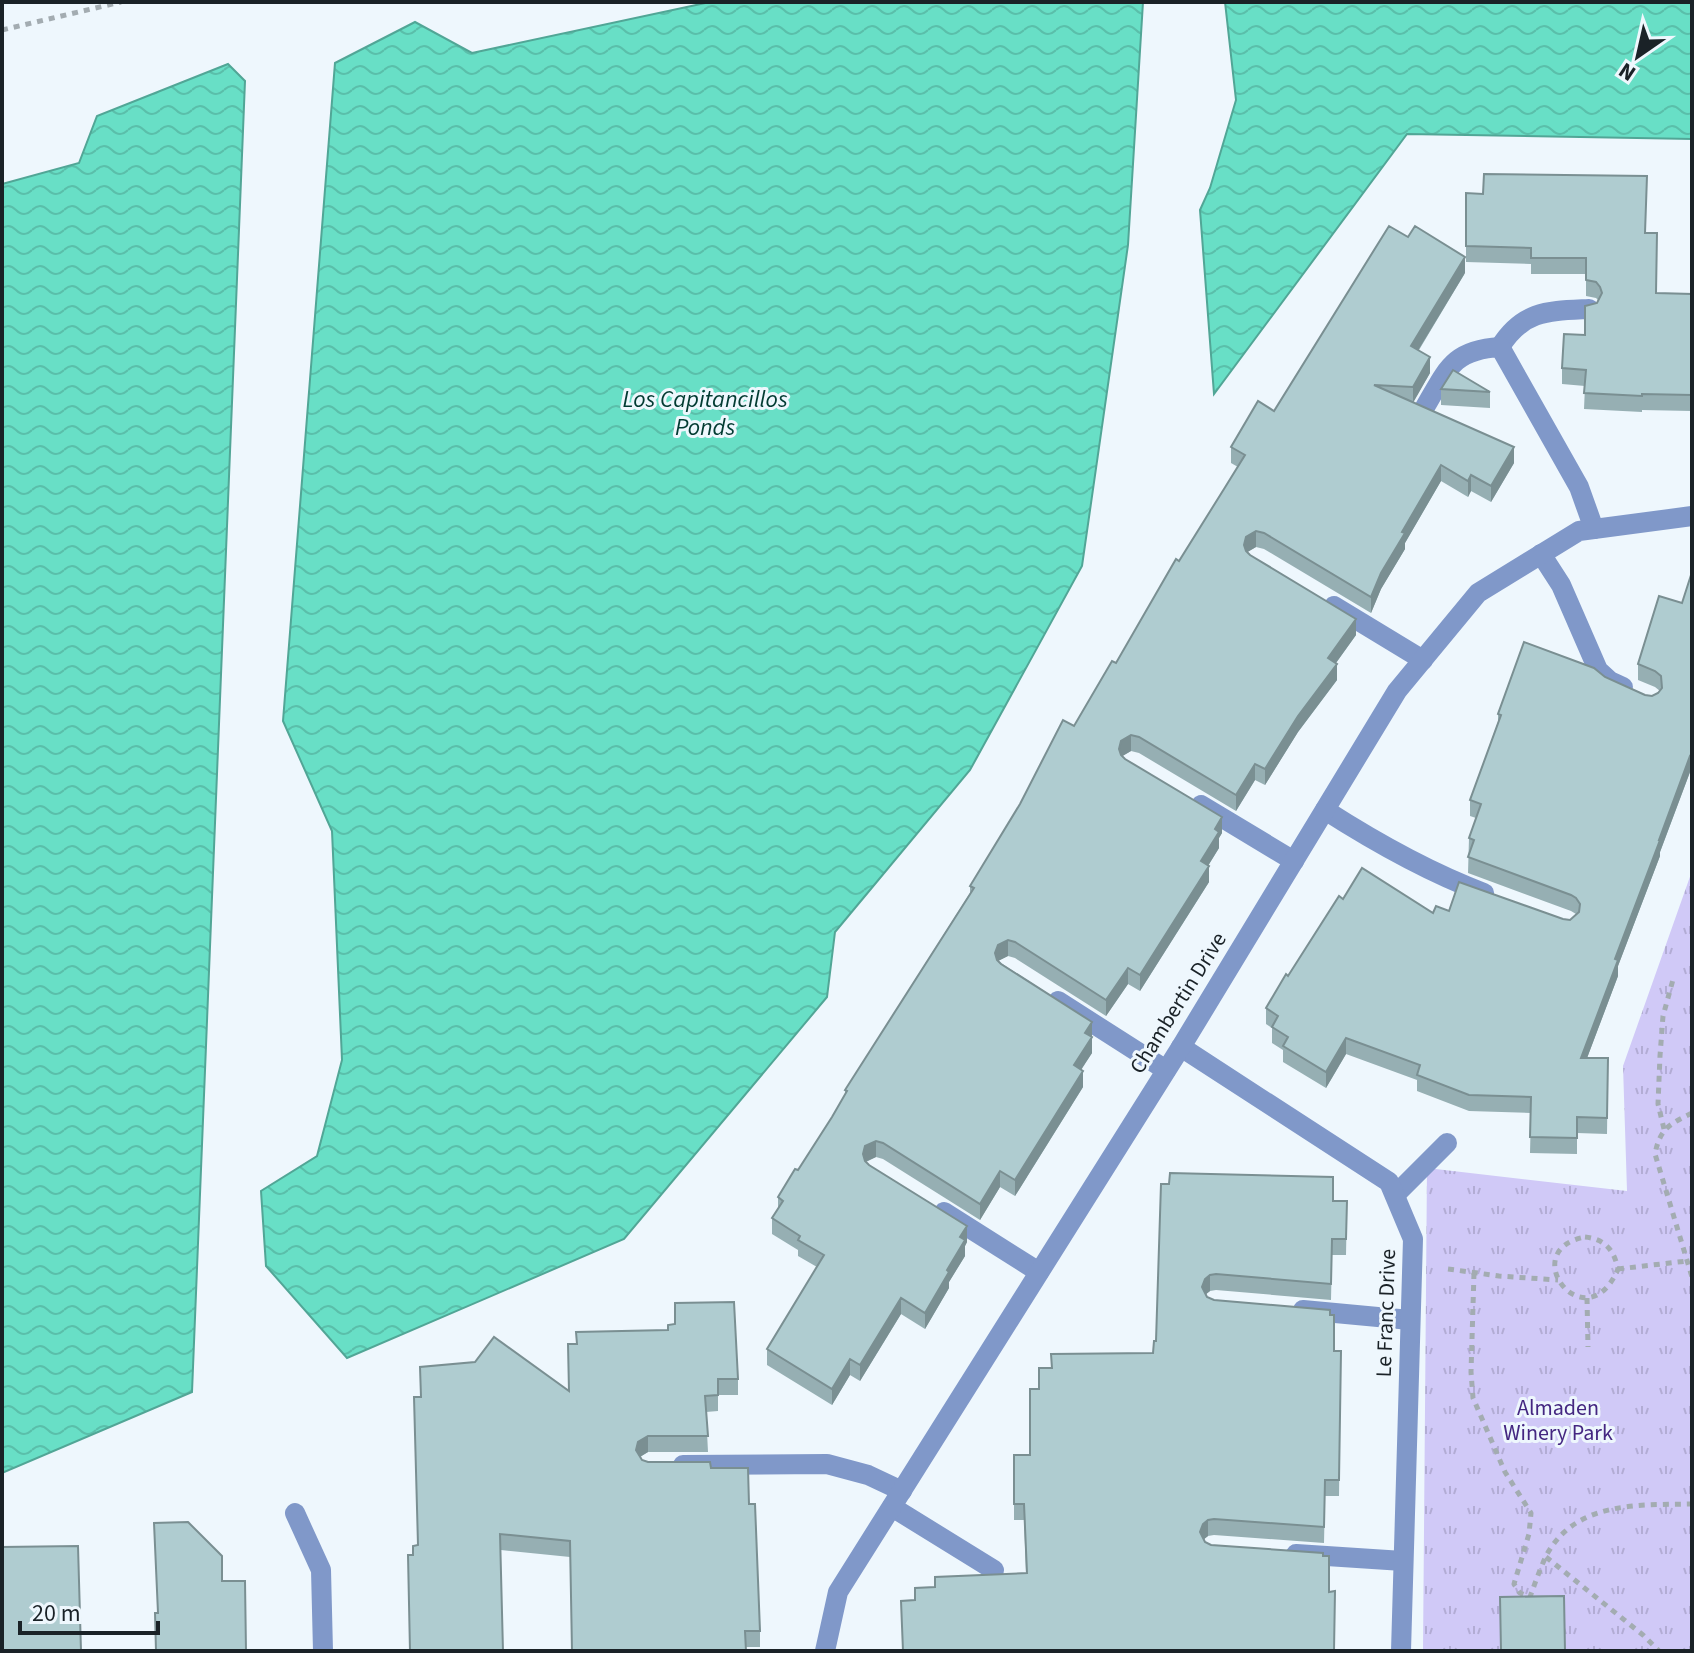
<svg xmlns="http://www.w3.org/2000/svg" width="1694" height="1653" font-family="'Source Sans 3',sans-serif">
  <style>
    .grass { fill: url(#grass-tufts) }
    .water { fill: url(#water-waves); stroke: #51a696; stroke-width: 2 }
    .lines { fill: none; stroke-linecap: round; stroke-linejoin: round }
    .path { stroke: #a3acb1; stroke-width: 5; stroke-dasharray: 6 6; stroke-linecap: butt }
    .service { stroke: #8098c9; stroke-width: 20 }
    .minor { stroke: #8098c9; stroke-width: 20 }
    .wall { fill: #96afb3 }
    .shaded-wall { fill: #7a8f92 }
    .building { fill: #afccd0; stroke: #7a8f92; stroke-width: 2 }
    .labels { text-anchor: middle; dominant-baseline: central; stroke-width: 6; stroke-linejoin: round; paint-order: stroke }
    .street-label { font-size: 22px; fill: #1a2227; stroke: #eef7fd }
    .park-label { font-size: 22px; fill: #442781; stroke: #eef7fd }
    .water-label { font-size: 24px; font-style: italic; fill: #023b32; stroke: #eef7fd }
  </style>
  <defs>
    <pattern id="grass-tufts" width="24" height="20" patternUnits="userSpaceOnUse" patternTransform="scale(2)"><rect width="24" height="20" fill="#d0c9f7"/><path d="M3 7l-1-3M5 7V3M7 7l1-3M15 17l-1-3M17 17v-4M19 17l1-3" fill="none" stroke="#b2acd4"/></pattern>
    <pattern id="water-waves" width="16" height="10" patternUnits="userSpaceOnUse" patternTransform="scale(2)"><rect width="16" height="10" fill="#68dfc6"/><path d="M0 5q4-4 8 0t8 0" fill="none" stroke="#5abfaa"/></pattern>
  </defs>
  <rect width="100%" height="100%" fill="#eef7fd"/>
  <path class="grass" d="M1692,871V1651H1423L1427,1168L1627,1191L1623,1066Z"/>
  <g class="water">
    <path d="M710,2H1143L1128,245L1082,566L970,770L835,932L827,997L624,1239L347,1358L266,1266L261,1191L317,1156L342,1060L332,831L283,721L335,63L415,22L472,53Z"/>
    <path d="M1225,2H1692V139L1407,134L1214,394L1200,210L1210,188L1236,100Z"/>
    <path d="M228,64L245,81L192,1392L2,1473V184L79,163L97,116Z"/>
  </g>
  <g class="lines">
    <g class="path">
      <path d="M2,30L121,2"/>
      <path d="M1692,1113C1670,1124 1660,1128 1655,1154L1692,1277"/>
      <path d="M1664,1129L1658,1104L1660,1056L1663,1016L1674,976"/>
      <path d="M1585,1237C1605,1239 1614,1250 1618,1269C1586,1344 1514,1250 1585,1237Z"/>
      <path d="M1448,1269L1499,1276L1558,1280"/>
      <path d="M1618,1269L1687,1261"/>
      <path d="M1474,1273L1471,1372L1473,1398L1505,1472L1531,1513L1529,1534L1514,1584L1520,1593L1530,1597C1535,1583 1540,1569 1546,1556C1575,1501 1638,1505 1692,1504"/>
      <path d="M1587,1298L1588,1347"/>
      <path d="M1546,1557L1643,1635L1659,1651"/>
    </g>
    <g class="service">
      <path d="M1500,347C1523,310 1549,311 1589,309"/>
      <path d="M1425,407C1447,370 1452,350 1500,347L1579,487L1594,529"/>
      <path d="M1541,554L1561,585L1598,670L1610,681L1623,687"/>
      <path d="M1334,606L1423,660"/>
      <path d="M1201,805L1294,861"/>
      <path d="M1325,810C1375,842 1428,872 1484,893"/>
      <path d="M1058,1001L1166,1070"/>
      <path d="M1395,1195L1447,1143"/>
      <path d="M944,1212L1039,1272"/>
      <path d="M1303,1310L1410,1320"/>
      <path d="M683,1465L827,1464L868,1475L902,1491"/>
      <path d="M892,1507L994,1570"/>
      <path d="M1296,1554L1403,1561"/>
    </g>
    <g class="minor">
      <path d="M1181,1047L1389,1182L1413,1239L1401,1651"/>
      <path d="M295,1513L321,1570L323,1651"/>
      <path d="M825,1651L838,1592L1181,1047L1397,691L1478,593L1579,531L1692,516"/>
    </g>
  </g>
  <g class="wall">
    <path d="M1466,193L1646,233L1656,293L1692,294V411L1642,410V412L1584,409L1585,386L1562,384V368L1585,335L1598,300L1596,298L1586,296V274H1531V264L1466,262Z"/>
    <path d="M1465,273L1419,350L1430,373L1413,402L1514,463L1491,502L1471,491L1468,497L1441,481L1405,543V549L1381,589L1371,613L1264,549L1256,547L1247,552L1356,635L1336,663L1337,680L1298,732L1265,785L1255,780L1236,811L1139,753L1131,751L1122,756L1222,833L1219,838V848L1208,866L1209,882L1140,991L1128,984L1106,1016L1015,958L1008,956L998,961L1092,1022V1053L1081,1069L1083,1087L1015,1196L1000,1187L980,1220L883,1159L876,1157L866,1162L967,1242L965,1246V1256L949,1282V1288L925,1329L901,1314L860,1381L850,1375L832,1405L767,1365V1349L817,1267L798,1256V1250L772,1234V1218L778,1209V1197L798,1170L832,1117L845,1094V1090L970,893V886L1116,663L1238,467L1231,463V447L1274,411Z"/>
    <path d="M1441,389L1490,392V408L1441,405Z"/>
    <path d="M1692,575V773L1690,772L1660,852V856L1618,966V976L1587,1058H1608L1607,1134L1577,1133V1154L1530,1153L1531,1113L1469,1111L1417,1091V1080L1346,1054L1326,1088L1283,1062V1050L1272,1043V1028L1266,1024V1008L1343,899L1433,913L1449,911L1570,920L1576,914L1571,911L1468,873L1469,838L1476,818L1470,816V800L1498,722V714L1605,677L1645,695L1652,696L1658,693L1660,691L1655,687L1638,680V664L1682,603Z"/>
    <path d="M1161,1184L1333,1201H1347L1346,1255H1332L1331,1300L1216,1290L1210,1291L1206,1294L1207,1297L1214,1300L1330,1315L1334,1351H1341L1339,1496H1325L1324,1543L1214,1535L1208,1536L1204,1539L1205,1542L1329,1592L1334,1651H903L901,1601L915,1600L935,1587L1026,1573L1024,1520H1014V1455H1030L1051,1368L1153,1353L1156,1341Z"/>
    <path d="M576,1332L738,1379V1395H718V1411L706,1412L708,1452H648L640,1457L642,1460L648,1462L711,1468L749,1504L760,1631V1647H745L570,1557L501,1550L413,1555L418,1545L421,1397L475,1362L568,1391L576,1344Z"/>
  </g>
  <g class="shaded-wall">
    <path d="M1465,257V273L1411,362V346Z"/>
    <path d="M1430,357V373L1413,403V387Z"/>
    <path d="M1514,447V463L1491,502V486Z"/>
    <path d="M1441,465V481L1405,543V549L1381,589L1371,613V597L1381,573L1402,532Z"/>
    <path d="M1471,475V491L1468,497V481Z"/>
    <path d="M1256,531V547L1246,553L1244,545L1246,537Z"/>
    <path d="M1356,619V635L1328,674V658Z"/>
    <path d="M1337,664V680L1298,732L1265,785V769L1298,716Z"/>
    <path d="M1131,735V751L1121,757L1119,749L1121,741Z"/>
    <path d="M1690,756V772L1660,852V856L1618,966V976L1581,1074V1058L1615,959Z"/>
    <path d="M1255,764V780L1236,811V795Z"/>
    <path d="M1222,817V833L1219,838V848L1201,877V861L1215,829Z"/>
    <path d="M1209,866V882L1140,991V975Z"/>
    <path d="M1008,940V956L998,961L995,953L998,945Z"/>
    <path d="M1128,968V984L1106,1016V1000Z"/>
    <path d="M1092,1022V1053L1074,1081V1065L1085,1033Z"/>
    <path d="M1346,1038V1054L1326,1088V1072Z"/>
    <path d="M1083,1071V1087L1015,1196V1180Z"/>
    <path d="M876,1141V1157L865,1162L863,1154L865,1146Z"/>
    <path d="M1000,1171V1187L980,1220V1204Z"/>
    <path d="M967,1226V1242L965,1246V1256L949,1282V1288L925,1329V1313L947,1270L960,1237Z"/>
    <path d="M1210,1275V1291L1205,1295L1202,1287L1205,1279Z"/>
    <path d="M901,1298V1314L860,1381V1365Z"/>
    <path d="M850,1359V1375L832,1405V1389Z"/>
    <path d="M648,1436V1452L638,1458L636,1450L638,1442Z"/>
    <path d="M1208,1520V1536L1203,1540L1200,1532L1203,1524Z"/>
  </g>
  <g class="building">
    <path d="M1484,174L1647,176L1645,233H1657L1656,293L1692,294V395L1642,394V396L1584,393L1586,370L1562,368L1564,334L1585,335V306L1597,303L1602,293L1600,287L1596,282L1586,280V258H1531V248L1466,246V193L1483,194Z"/>
    <path d="M1389,226L1408,237L1415,226L1465,257L1411,346L1430,357L1413,387L1374,385L1514,447L1491,486L1471,475L1468,481L1441,465L1402,532L1405,533L1381,573L1371,597L1264,533L1256,531L1246,537L1244,545L1246,551L1250,555L1356,619L1328,658L1337,664L1298,716L1265,769L1255,764L1236,795L1139,737L1131,735L1121,741L1119,749L1121,755L1125,759L1222,817L1215,829L1219,832L1201,861L1209,866L1140,975L1128,968L1106,1000L1015,942L1008,940L998,945L995,953L997,960L1001,964L1092,1022L1085,1033L1092,1037L1074,1065L1083,1071L1015,1180L1000,1171L980,1204L883,1143L876,1141L865,1146L863,1154L865,1161L869,1165L967,1226L960,1237L965,1240L947,1270L949,1272L925,1313L901,1298L860,1365L850,1359L832,1389L767,1349L824,1255L798,1240L800,1236L772,1218L783,1201L778,1197L795,1169L798,1170L832,1117L847,1091L845,1090L974,888L970,886L1020,804L1063,720L1074,726L1112,661L1116,663L1176,559L1179,561L1224,489L1245,455L1231,447L1258,401L1274,411Z"/>
    <path d="M1453,370L1490,392L1441,389Z"/>
    <path d="M1691,575L1692,757L1690,756L1659,840H1660L1615,959L1618,960L1581,1058H1608L1607,1118L1577,1117V1138L1530,1137L1531,1097L1469,1095L1417,1075L1420,1065L1346,1038L1326,1072L1283,1046L1288,1037L1272,1027L1278,1016L1266,1008L1286,974L1288,976L1339,896L1343,899L1362,868L1433,913L1436,906L1449,911L1459,882L1563,919L1570,920L1579,912L1580,904L1576,898L1571,895L1468,857L1474,840L1469,838L1481,804L1470,800L1501,715L1498,714L1524,642L1594,668L1605,677L1645,695L1652,696L1658,693L1662,688L1661,676L1655,671L1638,664L1659,596L1682,603Z"/>
    <path d="M1170,1173L1333,1177V1201H1347L1346,1239H1332L1331,1284L1216,1274L1210,1275L1205,1279L1202,1287L1207,1297L1214,1300L1330,1310V1315H1334V1351H1341L1339,1480H1325L1324,1527L1214,1519L1208,1520L1203,1524L1200,1532L1205,1542L1211,1545L1323,1553V1556H1329V1592L1335,1591L1334,1651H903L901,1601L915,1600V1588L935,1587V1577L1027,1573L1024,1504H1014V1455H1030V1389H1039V1368H1052L1051,1354L1153,1353L1154,1341H1156L1161,1184H1169Z"/>
    <path d="M734,1302L738,1379H718V1395L705,1396L708,1436H648L638,1442L636,1450L642,1460L648,1462H710L711,1468H748L749,1504H755L760,1631H745L746,1651H572L570,1541L500,1534L503,1651H410L408,1555H413V1546L418,1545L414,1397H421L420,1367L475,1362L494,1337L569,1391L568,1344H577L576,1332L668,1330V1325L675,1324V1303Z"/>
    <path d="M188,1522L222,1556V1581H245L246,1651H156L155,1613H158L154,1523Z"/>
    <path d="M78,1546L81,1651H2V1547Z"/>
    <path d="M1564,1596L1565,1651H1501L1500,1597Z"/>
  </g>
  <g class="labels">
    <g class="street-label">
      <text transform="translate(1178 1003) rotate(-58)">Chambertin Drive</text>
      <text transform="translate(1386 1313) rotate(-88)">Le Franc Drive</text>
    </g>
    <g class="park-label">
      <text x="1558" y="1408">Almaden<tspan x="1558" dy="25">Winery Park</tspan></text>
    </g>
    <g class="water-label">
      <text x="705" y="399">Los Capitancillos<tspan x="705" dy="28">Ponds</tspan></text>
    </g>
  </g>
  <rect width="1694" height="1653" fill="none" stroke="#1a2227" stroke-width="8"/>
  <g transform="translate(1638 56) rotate(214)" stroke="#eef7fd" stroke-width="6" paint-order="stroke">
  <path d="M0-6L14 30L0 20L-14 30Z" fill="#1a2227"/>
  <text y="-12" font-size="22" font-weight="bold" text-anchor="middle" fill="#1a2227">N</text>
  </g>
  <path d="M20 1621v12h138v-12" fill="none" stroke="#1a2227" stroke-width="4"/>
  <text x="32" y="1621" font-size="24" fill="#1a2227" stroke="#eef7fd" stroke-width="6" paint-order="stroke">20 m</text>
</svg>
